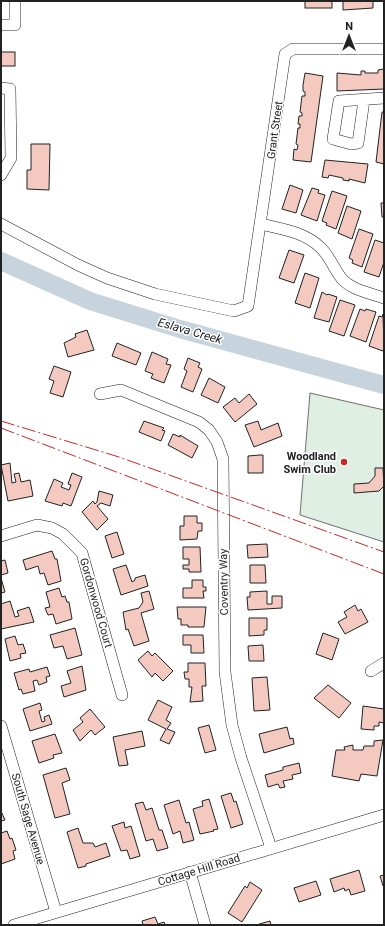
<svg xmlns="http://www.w3.org/2000/svg" width="385" height="926" font-family="Roboto,sans-serif">
  <style>
    .green { fill: #e0efe3; stroke: #6f6f6f }
    .lines { fill: none; stroke-linecap: round; stroke-linejoin: round }
    .river { stroke: #c7d3dd; stroke-width: 18 }
    .building { fill: #f3c9c0; stroke: #222 }
    .minor-casing { stroke: #222; stroke-width: 12 }
    .minor { stroke: #fff; stroke-width: 11 }
    .power { stroke: #c62828; stroke-width: 1; stroke-dasharray: 14 3 2 3; stroke-linecap: butt }
    .poi-dot { fill: #c62828; stroke: #fff; stroke-width: 1.5 }
    .labels { text-anchor: middle; dominant-baseline: central; stroke-width: 3; stroke-linejoin: round; paint-order: stroke }
    .street-label { font-size: 11px; fill: #222; stroke: #fff }
    .poi-label { font-size: 11px; font-weight: bold; fill: #222; stroke: #fff; text-anchor: end }
    .water-label { font-size: 12px; font-style: italic; fill: #222; stroke: #fff }
  </style>
  <rect width="100%" height="100%" fill="#fff"/>
  <path class="green" d="M310,393L384,410V542L300,515Z"/>
  <g class="lines">
    <path class="river" d="M1,261L90,301L180,329L384,385"/>
  </g>
  <g class="building">
    <rect x="305" y="1" width="27" height="7"/>
    <path d="M343,1H373V8L343,10Z"/>
    <rect x="1" y="52" width="14" height="14"/>
    <path d="M384,69V89L337,91V73L361,75V71H365V73H378V70Z"/>
    <path d="M305,73L323,76L311,162L293,160L294,149L297,150L298,145L296,144L298,128H300V124H298L299,116H302V113L300,112L302,96H305V92L303,91V85Z"/>
    <path d="M382,112H384V164L376,162Z"/>
    <path d="M31,144H50L49,190L27,189V170H31Z"/>
    <path d="M325,160L368,164L365,183L349,179V181L343,180V178L329,175L328,178L322,177Z"/>
    <path d="M290,185L303,190L296,213L282,209Z"/>
    <path d="M312,188L319,190L318,193L325,195L317,221L301,215Z"/>
    <path d="M332,191L347,196L336,229L326,225L327,223L322,221Z"/>
    <path d="M381,203H384V217H382Z"/>
    <path d="M347,206L361,211L352,239L338,233Z"/>
    <path d="M359,229L373,234L362,267L352,263L353,260L349,258Z"/>
    <path d="M375,240L384,243V262L379,277L364,272Z"/>
    <path d="M289,250L304,255L294,283L279,278Z"/>
    <path d="M305,273L319,278L310,308L295,303Z"/>
    <path d="M322,292L327,295L328,294L337,297L329,322L314,318Z"/>
    <path d="M340,300L355,305L344,336L329,331Z"/>
    <path d="M360,309L365,311L366,309L376,312L366,342L350,336Z"/>
    <path d="M383,314L384,348L383,351L369,346L379,316L382,317Z"/>
    <path d="M87,330L94,350L68,357L64,343L76,337L75,334Z"/>
    <path d="M117,343L141,353L136,365L112,356Z"/>
    <path d="M152,352L168,359L166,364L171,365L164,383L151,378L153,374L145,371Z"/>
    <path d="M188,358L200,363L198,367L202,369L193,392L181,387L187,371L184,369Z"/>
    <path d="M54,366L71,372L63,397L50,393L54,381L49,379Z"/>
    <path d="M209,378L225,387L218,403L201,395Z"/>
    <path d="M249,394L257,404L235,422L223,407L235,398L239,403Z"/>
    <path d="M144,421L164,428L162,430L165,431L161,441L139,432Z"/>
    <path d="M258,421L261,430L278,423L282,436L254,447L245,425Z"/>
    <path d="M173,434L180,437V435L198,446L192,458L168,445Z"/>
    <path d="M260,455H263V473H248V456Z"/>
    <path d="M10,463L12,483L16,482L14,474L19,473L21,482L30,480L33,496L8,501L1,465Z"/>
    <path d="M375,468H383L384,486L379,491L354,493V484L369,483L375,476Z"/>
    <path d="M72,473L82,477L71,506L63,503L62,506L45,501L54,479L63,483L61,487L69,490L71,485L68,484Z"/>
    <path d="M99,491L113,495L110,506L101,503L97,506L108,519L97,530L82,512L93,501L95,504L97,502Z"/>
    <path d="M184,516H197V523H202V531H198L197,539L180,540V526H184Z"/>
    <path d="M117,532L124,554L112,558L105,536Z"/>
    <path d="M267,544L268,557L248,558L247,545Z"/>
    <path d="M183,547H200L201,572H189V569H183V565H189V559H183Z"/>
    <path d="M52,551L55,559H57L61,581L48,585L44,573L40,574L38,566L26,570L23,560Z"/>
    <path d="M5,560L8,573L1,575V561Z"/>
    <path d="M126,565L132,582L135,580V578L145,575L148,586L121,595L113,569Z"/>
    <path d="M250,565H265L266,583H250Z"/>
    <path d="M1,578L5,592L1,593Z"/>
    <path d="M192,580H203V587H206V591H203L204,598H183V588H192Z"/>
    <path d="M59,588L62,597L65,596L67,602H69L72,619L56,624L53,614L48,615L45,608L50,607L46,592Z"/>
    <path d="M149,591L154,609L141,613L149,641L134,646L128,629L126,630L123,612L139,608L143,602L141,593Z"/>
    <path d="M267,591V604H272V596H282V608L248,610L247,597H250V592Z"/>
    <path d="M10,601L15,617L19,616L17,611L29,607L34,622L1,629V604Z"/>
    <path d="M355,605L358,611L361,609L368,622L345,634L338,622L347,617L344,612Z"/>
    <path d="M177,607H206L204,627H188V625H181V619H178Z"/>
    <path d="M249,618H267V630H264V635L249,636Z"/>
    <path d="M75,628L82,655L67,659L63,646L54,648L50,635Z"/>
    <path d="M323,633L339,639L332,660L316,654Z"/>
    <path d="M183,635H203L204,653H191V645H183Z"/>
    <path d="M15,636L18,645L23,644L26,653L20,654L21,658L10,661L5,639Z"/>
    <path d="M263,645L264,661H249L248,646Z"/>
    <path d="M148,651L152,656L155,653L173,671L163,681L155,673L152,677L138,660Z"/>
    <path d="M188,663H205L206,686H202L203,701L190,702L192,687H189V679H185L184,672H188Z"/>
    <path d="M82,666L86,690L64,697L61,686L71,683L67,671Z"/>
    <path d="M47,667L50,676L46,677L47,682L39,685L37,680L33,681L35,691L23,694L21,689L19,690L14,673L29,669L30,672Z"/>
    <path d="M267,677L270,710L254,711L252,678Z"/>
    <path d="M328,685L351,703L339,718L314,698Z"/>
    <path d="M158,700L172,707L166,720L171,723L167,729L175,732L169,744L160,740L166,729L148,720Z"/>
    <path d="M40,703L42,710L39,711L42,722L45,721L44,717L49,715L52,724L30,731L23,709Z"/>
    <path d="M363,706L384,709V723L379,722V726H374V730L361,729Z"/>
    <path d="M90,709L105,727L95,735L91,730L80,741L73,730L83,722L80,718Z"/>
    <path d="M209,725L216,750L205,753L198,728Z"/>
    <path d="M287,727L290,739L293,738L294,744L264,753L259,734Z"/>
    <path d="M142,731L145,746L125,750L128,765L119,766L113,737Z"/>
    <path d="M55,734L62,753L53,755L54,758L39,763L32,741Z"/>
    <path d="M383,740L377,776L361,774L359,781L332,776L336,750H345L344,747L353,745V750H363L364,746H374V741Z"/>
    <path d="M299,763L301,773L292,775L293,779L283,781L285,787L280,788L278,784L268,787L265,775L283,770V767Z"/>
    <path d="M66,768L70,780L62,783L70,814L55,818L43,775Z"/>
    <path d="M231,793L234,802L236,801L243,824L231,828L221,796Z"/>
    <path d="M209,799L218,829L213,830L214,831L200,834L193,809L203,806L202,801Z"/>
    <path d="M179,800L186,823L189,822L194,840L183,843L180,831L173,834L164,805Z"/>
    <path d="M143,802L146,810L152,808L159,830H162L168,848L157,851L153,839L146,841L135,804Z"/>
    <path d="M1,811L5,820L1,821Z"/>
    <path d="M124,822L125,828L131,826L140,856L130,859L127,850L121,851L112,826Z"/>
    <path d="M78,828L83,843H93L95,847L106,843L110,856L86,864V866L78,868L67,832Z"/>
    <path d="M7,831L10,839L12,838L16,850L13,851L15,859L1,864V833Z"/>
    <path d="M359,870L365,891L351,895L349,889L345,891L344,888L334,892L330,879Z"/>
    <path d="M384,875V886H383L380,876Z"/>
    <path d="M316,881L321,895L299,902L294,888Z"/>
    <path d="M250,882L262,890L242,922L228,913L245,886L247,888Z"/>
    <path d="M155,917L158,924L164,922L165,925H143L142,921Z"/>
    <path d="M270,921L271,925H256Z"/>
  </g>
  <g class="lines">
    <g class="minor-casing">
      <g id="minor">
        <path d="M1,25H15V1"/>
        <path d="M1,88L10,89L11,158L1,175"/>
        <path d="M364,100L358,143L351,144L333,139L339,101L384,98"/>
        <path d="M1,224L78,265L107,278L155,294L234,311L248,306L285,54L293,49H384"/>
        <path d="M261,224C282,229 305,232 321,248C330,257 334,269 342,279C352,290 370,293 384,298"/>
        <path d="M100,394L121,390L199,422L209,430L217,442L223,459L225,672L232,725L241,758L271,848"/>
        <path d="M1,536L37,525L52,528L63,534L82,553L122,695"/>
        <path d="M371,671L384,663"/>
        <path d="M1,726L56,912"/>
        <path d="M190,872L205,925"/>
        <path d="M14,925L384,815"/>
      </g>
    </g>
    <use href="#minor" class="minor"/>
    <g class="power">
      <path d="M1,421L119,457L384,552"/>
      <path d="M1,428L384,574"/>
    </g>
  </g>
  <circle class="poi-dot" cx="344" cy="462" r="4"/>
  <g class="labels">
    <g class="street-label">
      <text transform="translate(275 130) rotate(-82)">Grant Street</text>
      <text transform="translate(224 582) rotate(-91)">Coventry Way</text>
      <text transform="translate(96 603) rotate(74)">Gordonwood Court</text>
      <text transform="translate(28 819) rotate(74)">South Sage Avenue</text>
      <text transform="translate(199 870) rotate(-17)">Cottage Hill Road</text>
    </g>
    <g class="poi-label">
      <text x="336" y="456">Woodland<tspan x="336" dy="13">Swim Club</tspan></text>
    </g>
    <g class="water-label">
      <text transform="translate(190 331) rotate(16)">Eslava Creek</text>
    </g>
  </g>
  <rect width="385" height="926" fill="none" stroke="#222222" stroke-width="4"/>
  <g transform="translate(349 36)" stroke="#ffffff" stroke-width="3" paint-order="stroke">
  <path d="M0-3L7 15L0 10L-7 15Z" fill="#222222"/>
  <text y="-6" font-size="11" font-weight="bold" text-anchor="middle" fill="#222222">N</text>
  </g>
</svg>
